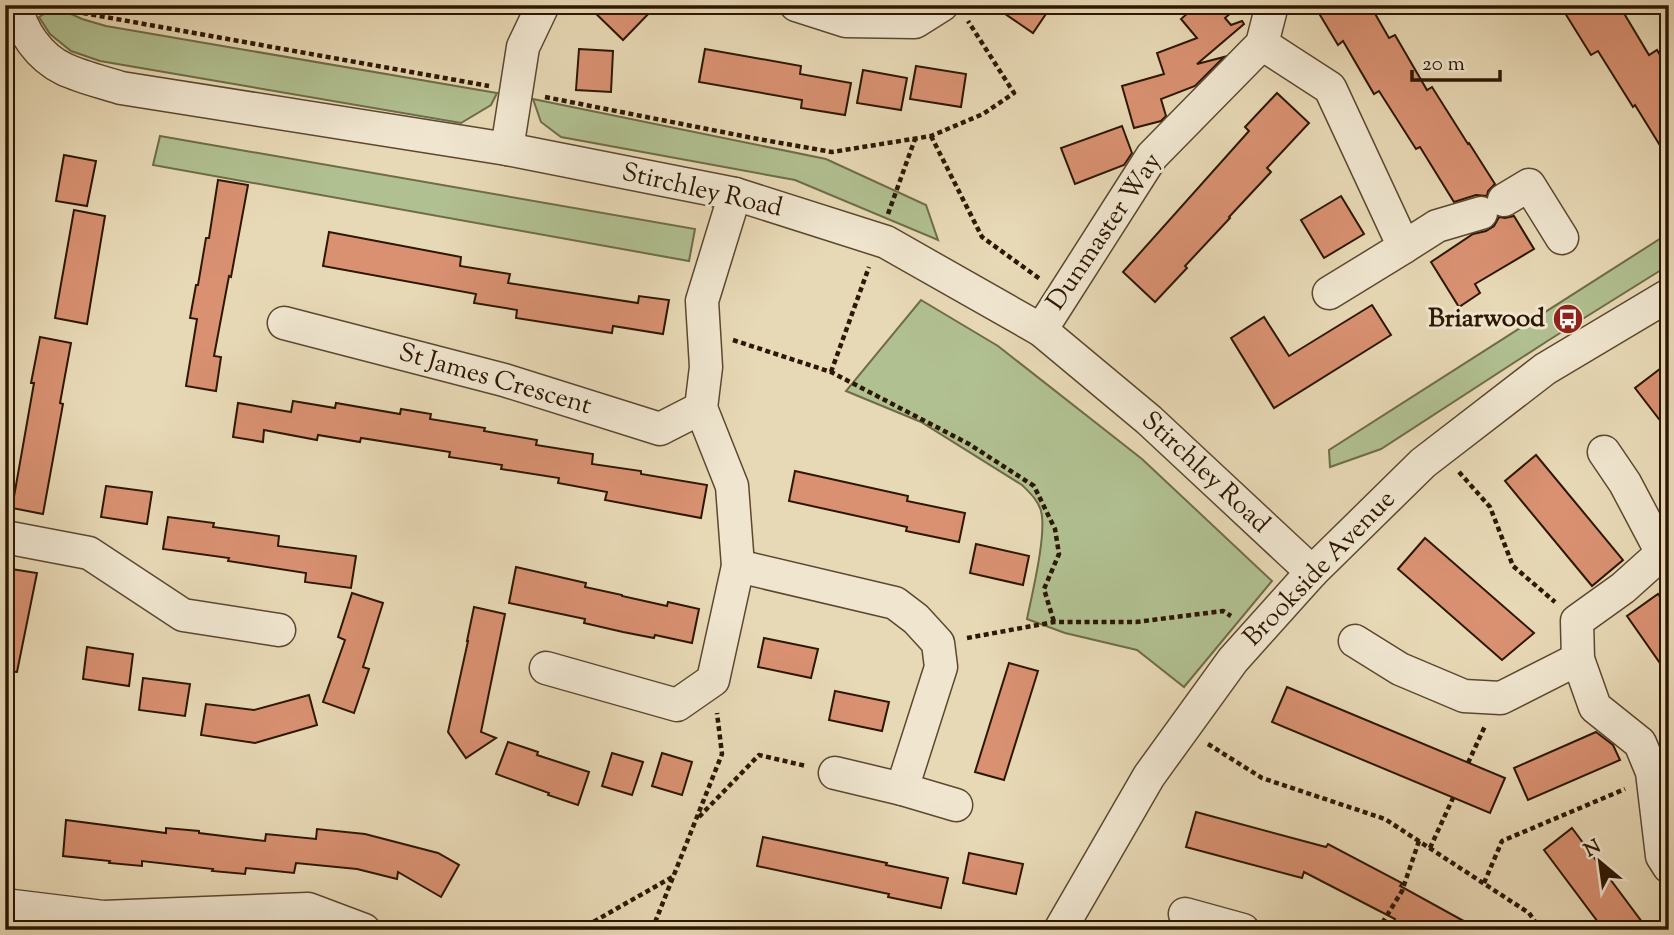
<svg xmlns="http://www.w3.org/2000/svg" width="1674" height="935" font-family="'Sorts Mill Goudy',serif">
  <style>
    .green { fill: #b1c091; stroke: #6f6c48; stroke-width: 2 }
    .building { fill: #d99172; stroke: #2d1700; stroke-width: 2 }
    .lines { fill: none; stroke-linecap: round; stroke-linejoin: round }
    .minor-casing { stroke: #5c482e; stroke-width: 35 }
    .path { stroke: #2d1700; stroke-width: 4.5; stroke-dasharray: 5 3.5; stroke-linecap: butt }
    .minor { stroke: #f0e6d0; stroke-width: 32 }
    .labels { text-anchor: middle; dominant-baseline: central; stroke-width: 6; stroke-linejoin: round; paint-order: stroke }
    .street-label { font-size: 26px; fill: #2d1700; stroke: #f0e6d0 }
    .poi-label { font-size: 26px; font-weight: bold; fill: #2d1700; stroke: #f0e6d0; text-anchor: end }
  </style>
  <rect width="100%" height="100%" fill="#e8d9b6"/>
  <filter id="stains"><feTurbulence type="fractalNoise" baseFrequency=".00286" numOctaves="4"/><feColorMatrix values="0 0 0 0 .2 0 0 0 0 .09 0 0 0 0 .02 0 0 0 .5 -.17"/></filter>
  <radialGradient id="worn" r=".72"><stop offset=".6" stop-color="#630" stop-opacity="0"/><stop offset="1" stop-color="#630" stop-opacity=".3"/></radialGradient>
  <g class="green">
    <path d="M56,7L82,19L106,26L497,93L491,105L461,123L100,61L71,51L50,34L39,17Z"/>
    <path d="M533,99L826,159L926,205L938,240L795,180L561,137L541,122Z"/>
    <path d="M160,136L695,229L689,261L153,165Z"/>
    <path d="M1669,233V265L1549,340L1381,449L1330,467L1329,450Z"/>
    <path d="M921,300L998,346L1142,459L1272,581L1184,687L1137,650L1065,633L1027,619C1032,594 1047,534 1041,511C1038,500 1030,493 1022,485L921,422L846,391Z"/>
  </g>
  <g class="building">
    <path d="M587,5H657L623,40Z"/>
    <path d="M992,5H1052L1033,33Z"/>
    <path d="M1197,5H1240L1225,18L1231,25L1242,21L1244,24L1197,64L1224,57L1195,86L1161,99L1166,116L1161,121L1134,128L1122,86L1164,74L1157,53L1197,38L1181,19Z"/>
    <path d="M1314,5H1370L1389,38L1395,35L1427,90L1432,87L1468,144L1469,143L1495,184L1488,191L1487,196L1476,195L1454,202L1420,147L1416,149L1379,91L1374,94L1343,41L1338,45Z"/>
    <path d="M1560,5H1619L1649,55L1657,50L1669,70V160L1635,105L1633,107L1598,51L1591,55Z"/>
    <path d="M579,49L613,51L611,92L576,90Z"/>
    <path d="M705,49L801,66L800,74L851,83L845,115L801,108L802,100L699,82Z"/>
    <path d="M916,66L966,74L961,107L910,99Z"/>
    <path d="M863,70L907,78L901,110L857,103Z"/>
    <path d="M1277,93L1309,123L1267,168L1271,172L1229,217L1230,218L1185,266L1187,268L1155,302L1123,272L1249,131L1245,127Z"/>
    <path d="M1122,126L1132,153L1124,165L1075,184L1061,148Z"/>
    <path d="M64,155L96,161L87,206L56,201Z"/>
    <path d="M218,180L248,185L231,277L229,276L214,356L221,357L216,391L186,386L197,319L190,318L196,285H198L206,238H209Z"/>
    <path d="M1341,196L1364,234L1324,258L1301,220Z"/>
    <path d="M74,210L105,216L87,324L55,318Z"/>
    <path d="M1514,216L1534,249L1475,284L1480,293L1459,307L1431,262L1473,234L1486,231L1494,226L1499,217L1505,218Z"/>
    <path d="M329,232L461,257L460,266L510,274L508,283L638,303L639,296L669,300L663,334L613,326L612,333L516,318L517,310L474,303L476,294L323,266Z"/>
    <path d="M1372,305L1391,335L1274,408L1231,338L1264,317L1289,356Z"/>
    <path d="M40,337L71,343L60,403L63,404L43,514L12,508L34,383H31Z"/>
    <path d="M1669,362V432L1635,388Z"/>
    <path d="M293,401L335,408L336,403L400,414L401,409L431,414L430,419L485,428L484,431L537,440L536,445L593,454L592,464L641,471V474L707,485L701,518L605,500L607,492L558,483L559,478L501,469L502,465L449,457L450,452L361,438L360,442L318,435L317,440L264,430L263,442L233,437L238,403L291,412Z"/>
    <path d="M1536,455L1623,560L1592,586L1505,481Z"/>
    <path d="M795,471L908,496L907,501L965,513L959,542L906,531L907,527L789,501Z"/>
    <path d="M106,486L152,492L147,524L101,517Z"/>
    <path d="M168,517L214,523L213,527L279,536L278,546L356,556L351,588L305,582L306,573L228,561L229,558L163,549Z"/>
    <path d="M1425,538L1534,633L1502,660L1398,569Z"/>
    <path d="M976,544L1029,556L1023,585L970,573Z"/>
    <path d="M516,567L586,583L585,587L622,595V596L667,606L668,602L699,609L692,643L655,635L654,638L623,632L584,623L585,619L509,603Z"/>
    <path d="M5,568L37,573L17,672L5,671Z"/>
    <path d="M352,593L383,603L363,667L369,669L354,713L323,702L345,640L338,637Z"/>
    <path d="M1658,594L1669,609V676L1627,616Z"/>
    <path d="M474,607L505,614L481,732L496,738L466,758L448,732L468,641H467Z"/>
    <path d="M764,638L818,649L811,678L758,667Z"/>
    <path d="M87,647L133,654L129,686L83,679Z"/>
    <path d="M1009,663L1038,671L1004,780L975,772Z"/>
    <path d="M143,678L190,684L185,716L139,710Z"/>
    <path d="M1287,687L1505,778L1490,813L1272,722Z"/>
    <path d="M835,691L889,702L882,731L829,720Z"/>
    <path d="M309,695L317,725L255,743L201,735L206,704L254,710Z"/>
    <path d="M1596,732L1613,745L1620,760L1528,800L1514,768Z"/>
    <path d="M508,742L538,752L537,755L589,772L578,805L548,795L549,793L496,774Z"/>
    <path d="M612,753L643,762L632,795L602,786Z"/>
    <path d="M662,753L692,762L682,795L652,786Z"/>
    <path d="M1196,812L1326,847L1328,844L1402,883L1400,886L1480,930H1389L1395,919L1304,872L1302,878L1186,847Z"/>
    <path d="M66,820L166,833V828L199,831V833L265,841L266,834L316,839L317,829L365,834L438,853L459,865L441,897L398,872L397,879L357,869L296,863L294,873L246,868L245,874L212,871L213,869L142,861V866L109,863L110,861L63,856Z"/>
    <path d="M1572,828L1648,930H1604L1544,850Z"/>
    <path d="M763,837L887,863L886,865L948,878L941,908L888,897L889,894L757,866Z"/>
    <path d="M969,853L1023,864L1016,894L963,883Z"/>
  </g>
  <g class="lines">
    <g class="minor-casing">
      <g id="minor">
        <path d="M16,5C21,31 39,57 64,69C81,77 102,82 121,88L507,149L735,194L886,242L1041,330L1149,420L1312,572"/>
        <path d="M796,5L846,21L915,22L942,5"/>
        <path d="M1262,44L1330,88L1404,247L1329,293"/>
        <path d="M507,149L523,47L543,5"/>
        <path d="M1504,200L1529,185L1562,238"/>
        <path d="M1404,247L1437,226L1481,213"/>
        <path d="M284,323L504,380L660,429L701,408L706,367L702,301L735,194"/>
        <path d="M1041,330L1152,156L1262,44L1272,5"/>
        <path d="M1604,452L1625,483L1662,553"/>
        <path d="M5,537L89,553L183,615L279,630"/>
        <path d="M1669,549L1662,553L1623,588L1577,621L1578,659L1595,707L1640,743L1652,772L1662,856L1669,867"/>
        <path d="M738,566L895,603L916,619L938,643L941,667L902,789"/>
        <path d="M1355,641L1400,669L1464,696L1501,698L1578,659"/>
        <path d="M546,668L677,705L713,680L738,566L732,486L701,408"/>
        <path d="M835,773L902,789L956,805"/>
        <path d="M5,905L103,917L308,909L364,930"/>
        <path d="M1185,914L1243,930"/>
        <path d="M1060,930L1149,776L1233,660L1312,572L1423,463L1545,369L1669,295"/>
      </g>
    </g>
    <g class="path">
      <path d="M68,5L83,13L489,86"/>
      <path d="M545,97L758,139L832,152L931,136L983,114L1014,93L968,21"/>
      <path d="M931,136L982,237L1040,279"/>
      <path d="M888,214L915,139"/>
      <path d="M733,340L831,372L969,444L1034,486L1055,529L1059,554L1044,589L1054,622"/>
      <path d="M831,372L869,267"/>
      <path d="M1459,472L1490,507L1513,566L1555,602"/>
      <path d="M967,638L1054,622H1136L1223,611L1231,616"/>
      <path d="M1208,744L1262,778L1385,819L1529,913L1541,930"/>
      <path d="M1468,763L1485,726"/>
      <path d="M699,817L759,755L806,766"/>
      <path d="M1430,848L1453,798"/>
      <path d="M1484,883L1502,841L1625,789"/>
      <path d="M579,930L674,876"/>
      <path d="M652,930L722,754L717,713"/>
      <path d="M1378,930L1402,891L1419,841"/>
    </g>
    <use href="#minor" class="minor"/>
  </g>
  <defs>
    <g id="bus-disc" transform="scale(1.575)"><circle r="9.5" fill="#8f2418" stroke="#f0e6d0"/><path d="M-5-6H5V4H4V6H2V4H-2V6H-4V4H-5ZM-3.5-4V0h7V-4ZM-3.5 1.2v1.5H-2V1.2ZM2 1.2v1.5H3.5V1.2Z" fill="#fff"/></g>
  </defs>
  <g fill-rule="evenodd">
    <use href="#bus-disc" x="1568" y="319"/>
  </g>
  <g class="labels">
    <g class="street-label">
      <text transform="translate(702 191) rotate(13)">Stirchley Road</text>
      <text transform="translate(1105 232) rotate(-56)">Dunmaster Way</text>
      <text transform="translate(495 380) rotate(16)">St James Crescent</text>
      <text transform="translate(1205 473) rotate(43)">Stirchley Road</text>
      <text transform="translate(1320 569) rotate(-46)">Brookside Avenue</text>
    </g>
    <g class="poi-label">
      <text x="1545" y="319">Briarwood</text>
    </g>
  </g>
  <rect width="1674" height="935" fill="none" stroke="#e8d9b6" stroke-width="28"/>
  <rect x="7" y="7" width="1660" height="921" fill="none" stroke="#2d1700" stroke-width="3.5"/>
  <rect x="14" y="14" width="1646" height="907" fill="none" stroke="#2d1700" stroke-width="2"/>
  <g transform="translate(1600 862) rotate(331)" stroke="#f0e6d0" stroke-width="5" paint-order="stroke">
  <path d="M0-5L12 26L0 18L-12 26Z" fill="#2d1700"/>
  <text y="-10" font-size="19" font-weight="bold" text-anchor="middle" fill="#2d1700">N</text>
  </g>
  <path d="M1412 70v10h88v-10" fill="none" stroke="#2d1700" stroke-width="3.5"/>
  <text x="1422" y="70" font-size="21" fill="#2d1700" stroke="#f0e6d0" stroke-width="5" paint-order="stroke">20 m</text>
  <rect width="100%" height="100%" filter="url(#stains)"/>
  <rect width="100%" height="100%" fill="url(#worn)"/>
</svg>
